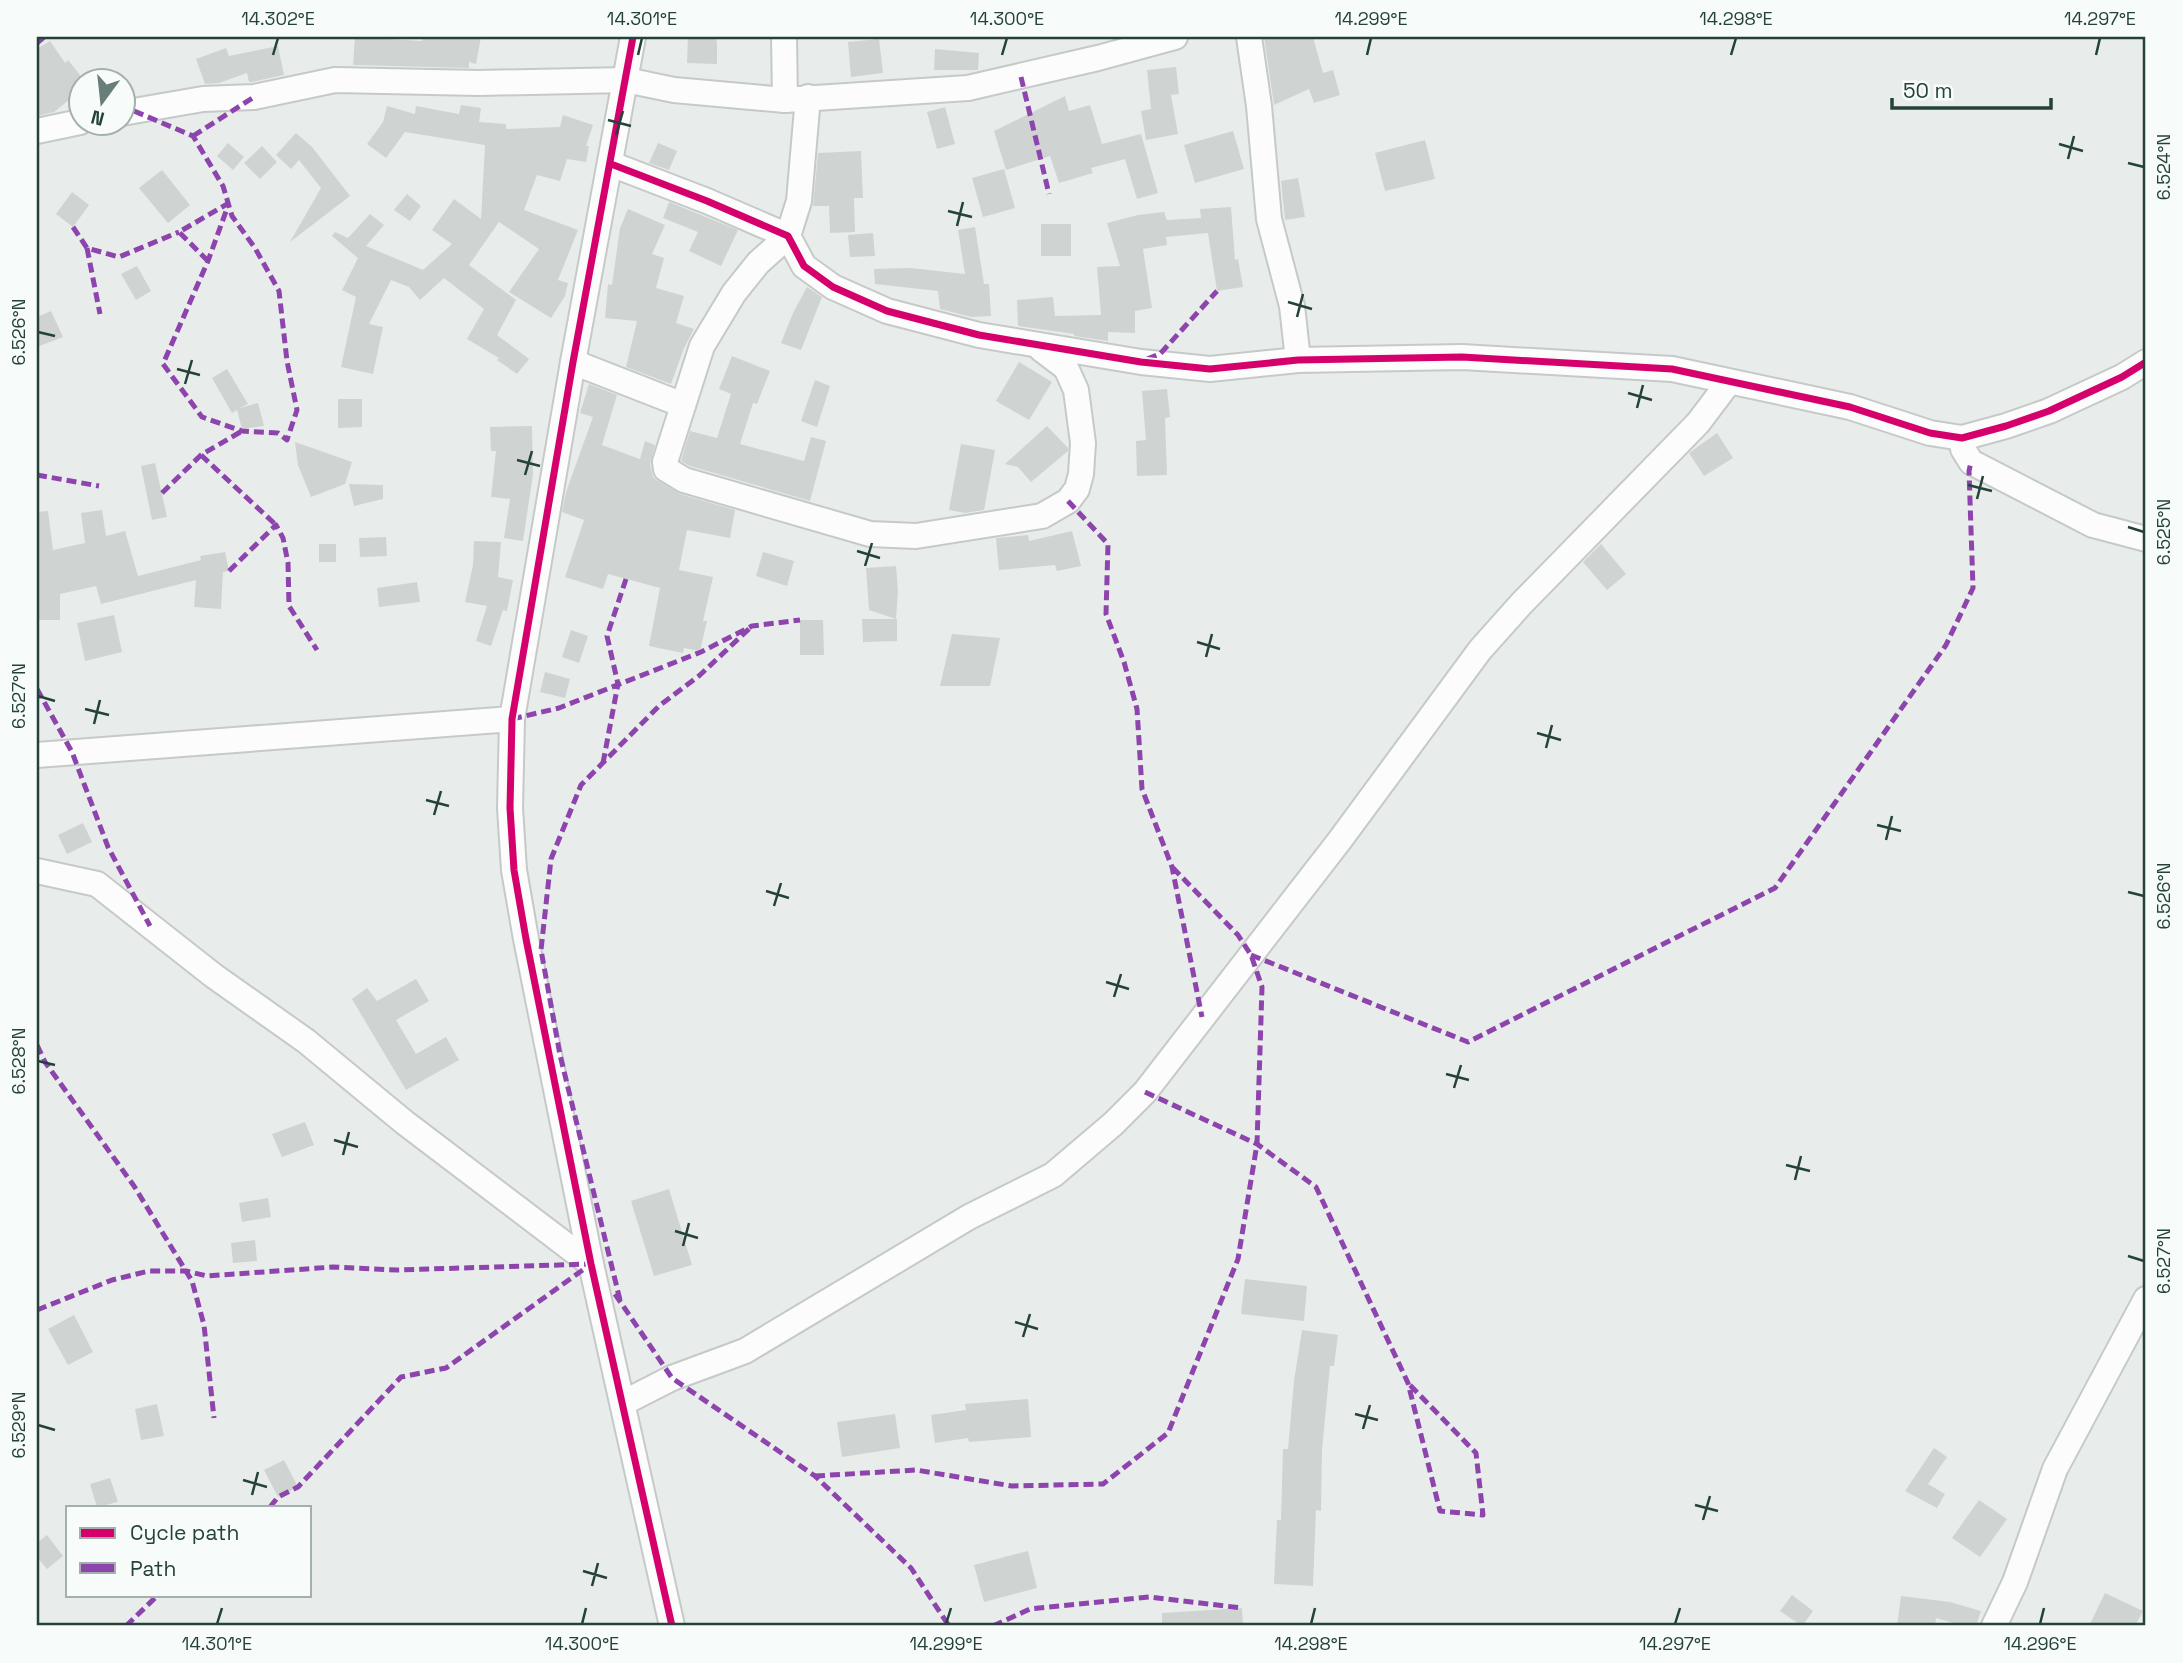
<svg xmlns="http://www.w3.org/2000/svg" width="2183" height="1663" font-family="'Space Grotesk',sans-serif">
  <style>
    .building { fill: #cfd4d2 }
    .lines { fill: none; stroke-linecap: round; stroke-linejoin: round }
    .minor-casing { stroke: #c5cac8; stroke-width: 28 }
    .minor { stroke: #fcfcfc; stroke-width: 24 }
    .quiet { stroke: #8e44ad; stroke-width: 5; stroke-dasharray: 10 5; stroke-linecap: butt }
    .cycleway-casing { stroke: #f7fbf9; stroke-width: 11 }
    .cycleway { stroke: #d6006c; stroke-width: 7 }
    .ticks { fill: none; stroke: #24423a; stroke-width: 2.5 }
    .neatline { fill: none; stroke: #24423a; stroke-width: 2.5 }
    .ticks-label { font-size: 18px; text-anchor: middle; fill: #24423a }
  </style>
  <rect width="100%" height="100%" fill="#e8edeb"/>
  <g class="building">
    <path d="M355,37L422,41L423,37H481L476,64L469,62V68L353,65Z"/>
    <path d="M688,37H715L717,42V64L687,63Z"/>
    <path d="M1264,37H1313L1323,73L1333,70L1340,95L1314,103L1309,89L1274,105Z"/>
    <path d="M879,39L883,73L851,77L848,42Z"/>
    <path d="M50,41L65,63L68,60L80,75V91L54,112L37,116V49Z"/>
    <path d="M278,46L284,75L252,82H249L247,73L219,83L205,84L196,59L226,48L229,56Z"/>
    <path d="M935,49L979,53L978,70H934Z"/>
    <path d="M1176,67L1179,94L1171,95L1178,134L1146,140L1141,111L1151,109L1147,70Z"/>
    <path d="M1065,96L1069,111L1090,105L1102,144L1141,134L1158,193L1137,199L1125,159L1091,168L1093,173L1059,183L1050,156L1006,170L994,131Z"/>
    <path d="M461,105L481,108L479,122L506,124V129L560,127L563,115L593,125L586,146H589L586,162L567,159L560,181L537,175L524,210L578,230L558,280L568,283L565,296L551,318L509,292L539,249L499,222L469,265L516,300L497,335L529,359L517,374L497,360L499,358L467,339L484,309L444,278L420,300L409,287L391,280L369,324L383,327L373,374L341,367L356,297L342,290L358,258L332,236L335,232L348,238L370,214L384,225L366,246L423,270L452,244L432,230L454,199L481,219L485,145L405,132L386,158L367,144L383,122L387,106L415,114L416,106L459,114Z"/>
    <path d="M945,107L955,144L937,149L927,112Z"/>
    <path d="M1233,131L1244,169L1195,183L1184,145Z"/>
    <path d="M296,133L312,147L350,196L290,242L321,188L299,160L291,169L276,155Z"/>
    <path d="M1425,140L1435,179L1385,191L1375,153Z"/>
    <path d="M228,143L244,157L233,170L217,156Z"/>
    <path d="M658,143L677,151L669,170L649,163Z"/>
    <path d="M262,146L277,162L260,179L244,163Z"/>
    <path d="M861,151L863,198H854L855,232L830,233L829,206H813L818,153Z"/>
    <path d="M1004,169L1015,208L983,217L972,178Z"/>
    <path d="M162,170L190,205L168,223L139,188Z"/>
    <path d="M1298,178L1305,217L1285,220L1281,181Z"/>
    <path d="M72,192L89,205L73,227L56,214Z"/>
    <path d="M407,194L421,206L410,221L394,210Z"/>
    <path d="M669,202L738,230L721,266L689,251L698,232L663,218Z"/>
    <path d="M1231,207L1235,260L1238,259L1243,287L1217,291L1208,233L1166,237L1167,245L1143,249L1152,308L1135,311V333L1108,332V341L1074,336V334L1018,326L1017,300L1053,297L1055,316L1101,315L1097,267L1120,266L1107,223L1138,215L1164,212L1167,220L1201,218L1200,209Z"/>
    <path d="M628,209L665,225L652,254L664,258L656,288L684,296L676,323L694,329L684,348L671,384L626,367L637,321L605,318L608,284L612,285L620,228Z"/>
    <rect x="1041" y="224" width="30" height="32"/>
    <path d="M975,227L984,284H989L991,316L971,317L940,309L938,291L875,284L874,269L911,268L965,274L958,230Z"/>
    <path d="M873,233L875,256L850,257L848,235Z"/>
    <path d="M137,266L151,291L136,300L121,274Z"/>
    <path d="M807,287L822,297L801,350L781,343L793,313Z"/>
    <path d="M51,311L63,337L37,347V317Z"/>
    <path d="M732,356L770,371L757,404L753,403L740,444L804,461L811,437L826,441L810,501L690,466L681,461L690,431L717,438L731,394L719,389Z"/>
    <path d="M1019,362L1052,382L1029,420L996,401Z"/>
    <path d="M227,369L248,404L240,408L258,403L264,426L242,429L237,410L232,413L212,378Z"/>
    <path d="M815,380L830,386L817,427L801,421Z"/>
    <path d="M589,384L617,395L602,445L640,459L645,441L655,445L650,464L653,477L658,481L680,494L735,510L730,538L687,530L679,570L713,577L703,621H707L700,651L684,648L683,653L649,646L660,588L608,574L603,589L565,577L584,520L562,512L566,492L593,417L580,413Z"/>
    <path d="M1167,389L1170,417L1165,418L1167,475L1137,476L1136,441L1146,440L1142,391Z"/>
    <path d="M338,399H362V427L338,428Z"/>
    <path d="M532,426L533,474L523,541L504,538L510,499L491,497L496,451H491L490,427Z"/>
    <path d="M1047,426L1068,448V451L1031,482L1018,467L1005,464Z"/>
    <path d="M1717,433L1733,458L1704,476L1689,453Z"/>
    <path d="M295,442L352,462L345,484L311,497L298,465Z"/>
    <path d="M961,444L995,450L984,510L965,513L949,510Z"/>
    <path d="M155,463L167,517L152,520L141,466Z"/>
    <path d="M349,484L383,485V499L354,506Z"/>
    <path d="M102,510L106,536L125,531L138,576L201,560L200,556L225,552L229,571L223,572L221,609L194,607L196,580L101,604L96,586L60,594V620H37V512L48,511L53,550L85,543L81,513Z"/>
    <path d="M1072,531L1081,566L1057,571L1055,565L999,570L996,538L1028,535L1029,541Z"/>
    <path d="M386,537L387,556L360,557L359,538Z"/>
    <path d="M474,541L501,542L498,577L513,580L507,611L503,610L491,646L476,641L487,606L465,602L473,565Z"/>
    <rect x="319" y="544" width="17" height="18"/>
    <path d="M1601,544L1626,574L1607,590L1583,562Z"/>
    <path d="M763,552L794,561L787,586L756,576Z"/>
    <path d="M896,566L898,591L896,619L869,610L866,568Z"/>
    <path d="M417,582L420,602L379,607L377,588Z"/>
    <path d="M114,615L122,652L85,661L77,623Z"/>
    <path d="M862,619H897V641L863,642Z"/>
    <path d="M800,620H823L824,655H800Z"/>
    <path d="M571,630L588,636L579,663L562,657Z"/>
    <path d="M952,634L1000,638L990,686H940Z"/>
    <path d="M545,672L570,679L565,698L540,692Z"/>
    <path d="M83,823L92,842L67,854L58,835Z"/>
    <path d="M416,979L429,1001L396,1020L416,1054L446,1037L459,1060L406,1090L352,999L367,988L377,1001Z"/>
    <path d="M305,1122L314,1145L282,1157L272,1134Z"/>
    <path d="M669,1189L692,1265L654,1276L631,1201Z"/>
    <path d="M268,1198L271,1217L242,1222L239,1203Z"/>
    <path d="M255,1240L257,1261L233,1263L231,1243Z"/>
    <path d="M1245,1279L1307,1286L1304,1321L1241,1314Z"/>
    <path d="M74,1315L93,1352L68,1365L48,1329Z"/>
    <path d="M1302,1330L1338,1335L1334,1366H1330L1322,1450L1321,1511L1316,1510L1313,1586L1274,1584L1277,1520H1281L1283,1449H1288L1294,1381Z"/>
    <path d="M1028,1399L1031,1437L969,1442L968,1438L935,1443L931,1415L966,1410L965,1404Z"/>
    <path d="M157,1404L164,1436L141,1440L135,1409Z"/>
    <path d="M895,1414L900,1448L842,1457L837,1422Z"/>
    <path d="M1934,1448L1947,1457L1928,1484L1945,1494L1937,1508L1905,1491Z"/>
    <path d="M284,1460L298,1487L278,1497L264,1470Z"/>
    <path d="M110,1478L118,1502L97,1507L90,1484Z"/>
    <path d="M1979,1500L2007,1519L1980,1557L1952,1538Z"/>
    <path d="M47,1535L63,1556L47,1569L37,1557V1543Z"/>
    <path d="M1028,1551L1037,1588L984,1602L974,1565Z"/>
    <path d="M2105,1593L2143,1611L2135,1626H2089Z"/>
    <path d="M1792,1595L1813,1611L1802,1626L1780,1611Z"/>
    <path d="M1901,1596L1950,1602L1981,1611L1976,1626H1965L1936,1618L1935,1626H1897Z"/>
    <path d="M1242,1608L1243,1626H1162V1613Z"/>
  </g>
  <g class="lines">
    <g class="minor-casing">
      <g id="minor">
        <path d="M633,37L573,362L512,719L510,808L514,870L526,939L591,1264L672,1626"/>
        <path d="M784,37L785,100"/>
        <path d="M1249,37L1259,106L1269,219L1292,306L1298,360"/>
        <path d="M808,97L799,201L788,236L758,263L734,293L702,346L665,462L666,469L684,480L870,534L916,536L1042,516L1068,501L1077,489L1081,474L1083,443L1076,390L1066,368L1041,349"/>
        <path d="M122,113L203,99L254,97L335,80L479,83L626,80L674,90L785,100L968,88L1098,58L1175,37"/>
        <path d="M37,131L80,122"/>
        <path d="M611,164L707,201L788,236L804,266L833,287L887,311L979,335L1141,362L1210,369L1298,360L1462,357L1672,369L1850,407L1930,433L1962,438L2006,426L2049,411L2122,377L2146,362"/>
        <path d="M573,362L683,405"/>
        <path d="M1962,438L1963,449L1971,462L2093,525L2146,539"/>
        <path d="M37,755L512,719"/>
        <path d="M37,871L97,884L214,976L306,1041L404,1122L591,1264"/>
        <path d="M623,1403L672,1378L745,1351L969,1217L1053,1175L1113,1124L1145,1092L1340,840L1480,650L1521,604L1698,423L1729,382"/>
        <path d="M1994,1626L2015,1582L2055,1469L2146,1299"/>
      </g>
    </g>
    <use href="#minor" class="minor"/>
    <g class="quiet">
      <path d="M37,43L44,37"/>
      <path d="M1021,77L1049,194"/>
      <path d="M134,111L193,136L223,186L232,216L255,248L279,291L287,361L297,410L287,440L278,433L242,431L202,417L163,364L208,261L229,203"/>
      <path d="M193,136L254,97"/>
      <path d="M73,227L87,248L119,257L179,232"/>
      <path d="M87,248L100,314"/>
      <path d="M208,261L179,232L229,203"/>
      <path d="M1147,359L1160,354L1217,291"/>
      <path d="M201,455L276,525"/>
      <path d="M37,475L99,486"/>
      <path d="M162,493L201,455L242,431"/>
      <path d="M1068,501L1108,544L1106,614L1124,662L1137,709L1142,789L1172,867L1202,1017"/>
      <path d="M229,571L276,525L283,538L288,563L289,606L317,650"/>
      <path d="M37,689L72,752L108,847L150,926"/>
      <path d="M512,719L559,708L701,652L752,626L800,620"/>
      <path d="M603,763L618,684L607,636L626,579"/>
      <path d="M1251,955L1468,1042L1775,888L1946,645L1973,588L1969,471L1971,462"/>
      <path d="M37,1045L45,1062L134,1186L192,1281L204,1325L214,1418"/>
      <path d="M1145,1092L1257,1144L1316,1187L1408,1383L1440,1511L1483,1515L1476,1453L1408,1383"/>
      <path d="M615,1294L672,1378L815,1476L911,1568L949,1626"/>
      <path d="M620,1300L560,1055L541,950L551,859L581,785L659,706L700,675L752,626"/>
      <path d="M37,1310L112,1280L149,1271H186L207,1276L333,1267L397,1270L591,1264"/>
      <path d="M815,1476L916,1470L1012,1486L1103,1484L1168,1433L1238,1259L1257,1144L1262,987L1251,955L1238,935L1172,867"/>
      <path d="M270,1507L278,1497L298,1487L401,1377L446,1368L591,1264"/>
      <path d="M126,1626L158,1595"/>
      <path d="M993,1626L1030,1609L1149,1597L1242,1608"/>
    </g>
    <g class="cycleway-casing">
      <g id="cycleway">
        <path d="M633,37L573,362L512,719L510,808L514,870L526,939L591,1264L672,1626"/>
        <path d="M611,164L707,201L788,236L804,266L833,287L887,311L979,335L1141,362L1210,369L1298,360L1462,357L1672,369L1850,407L1930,433L1962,438L2006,426L2049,411L2122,377L2146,362"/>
      </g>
    </g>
    <use href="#cycleway" class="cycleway"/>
  </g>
  <path class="ticks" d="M273,55L278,38M638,55L642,38M1002,55L1007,38M1367,55L1371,38M1731,55L1736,38M2096,55L2100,38M608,120L631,126M616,135L623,111M2059,144L2083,151M2068,159L2074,136M2128,163L2144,167M948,211L972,217M957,226L963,202M1288,302L1312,309M1297,317L1303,294M38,332L55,336M177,369L200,375M185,384L192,360M1628,393L1652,400M1637,408L1643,385M517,460L540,466M525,475L532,451M1968,485L1992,491M1977,499L1983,476M2128,527L2144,532M857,551L880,558M865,566L872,543M1197,642L1220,649M1206,657L1212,634M38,696L55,701M85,709L109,715M94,724L100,700M1537,733L1561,740M1546,748L1552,725M426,800L449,806M434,815L441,791M1877,825L1901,831M1886,840L1892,816M766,891L789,898M2128,892L2144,896M774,906L781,883M1106,982L1129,989M1114,997L1121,974M38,1061L55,1065M1446,1074L1469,1080M1454,1088L1461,1065M334,1140L358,1147M343,1155L349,1132M1786,1165L1810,1171M1795,1180L1801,1156M675,1231L698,1238M683,1246L689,1223M2128,1256L2144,1261M1015,1322L1038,1329M1023,1337L1030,1314M1355,1414L1378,1420M38,1425L55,1430M1363,1429L1370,1405M243,1480L267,1487M252,1495L258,1472M1695,1505L1718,1511M1703,1520L1710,1496M583,1571L607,1578M592,1586L598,1563M217,1624L222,1608M582,1624L586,1608M946,1624L951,1608M1311,1624L1315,1608M1675,1624L1680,1608M2040,1624L2044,1608"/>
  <rect width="2183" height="1663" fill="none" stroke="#f7fbf9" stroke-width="77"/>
  <rect x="66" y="1506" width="245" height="91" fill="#f7fbf9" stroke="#a3b1ad" stroke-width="2"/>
  <rect x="80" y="1528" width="35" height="10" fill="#d6006c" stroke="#a3b1ad" stroke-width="2"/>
  <text x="130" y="1540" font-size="21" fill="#24423a">Cycle path</text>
  <rect x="80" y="1563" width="35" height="10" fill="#8e44ad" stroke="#a3b1ad" stroke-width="2"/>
  <text x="130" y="1576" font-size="21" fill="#24423a">Path</text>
  <g transform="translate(102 102) rotate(195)"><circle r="33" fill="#f7fbf9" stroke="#a3b1ad" stroke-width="2"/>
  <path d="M0-5L12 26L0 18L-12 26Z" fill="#697e78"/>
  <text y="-10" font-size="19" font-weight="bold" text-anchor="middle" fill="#24423a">N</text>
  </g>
  <path d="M1892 98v10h159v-10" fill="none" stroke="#24423a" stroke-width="3.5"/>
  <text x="1903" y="98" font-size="21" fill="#24423a" stroke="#f7fbf9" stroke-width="5" paint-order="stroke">50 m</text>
  <rect x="38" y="38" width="2106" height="1586" class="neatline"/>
  <g class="ticks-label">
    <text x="278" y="25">14.302°E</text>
    <text x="642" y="25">14.301°E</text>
    <text x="1007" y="25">14.300°E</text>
    <text x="1371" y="25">14.299°E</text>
    <text x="1736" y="25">14.298°E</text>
    <text x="2100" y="25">14.297°E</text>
    <text transform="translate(2164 167) rotate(-90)" y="6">6.524°N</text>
    <text transform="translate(19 332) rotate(-90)" y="6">6.526°N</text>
    <text transform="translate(2164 532) rotate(-90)" y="6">6.525°N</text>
    <text transform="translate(19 696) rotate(-90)" y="6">6.527°N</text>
    <text transform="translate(2164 896) rotate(-90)" y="6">6.526°N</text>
    <text transform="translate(19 1061) rotate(-90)" y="6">6.528°N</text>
    <text transform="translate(2164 1261) rotate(-90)" y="6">6.527°N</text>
    <text transform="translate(19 1425) rotate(-90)" y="6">6.529°N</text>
    <text x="217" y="1650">14.301°E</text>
    <text x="582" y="1650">14.300°E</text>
    <text x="946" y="1650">14.299°E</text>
    <text x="1311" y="1650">14.298°E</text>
    <text x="1675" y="1650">14.297°E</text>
    <text x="2040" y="1650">14.296°E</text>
  </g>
</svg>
